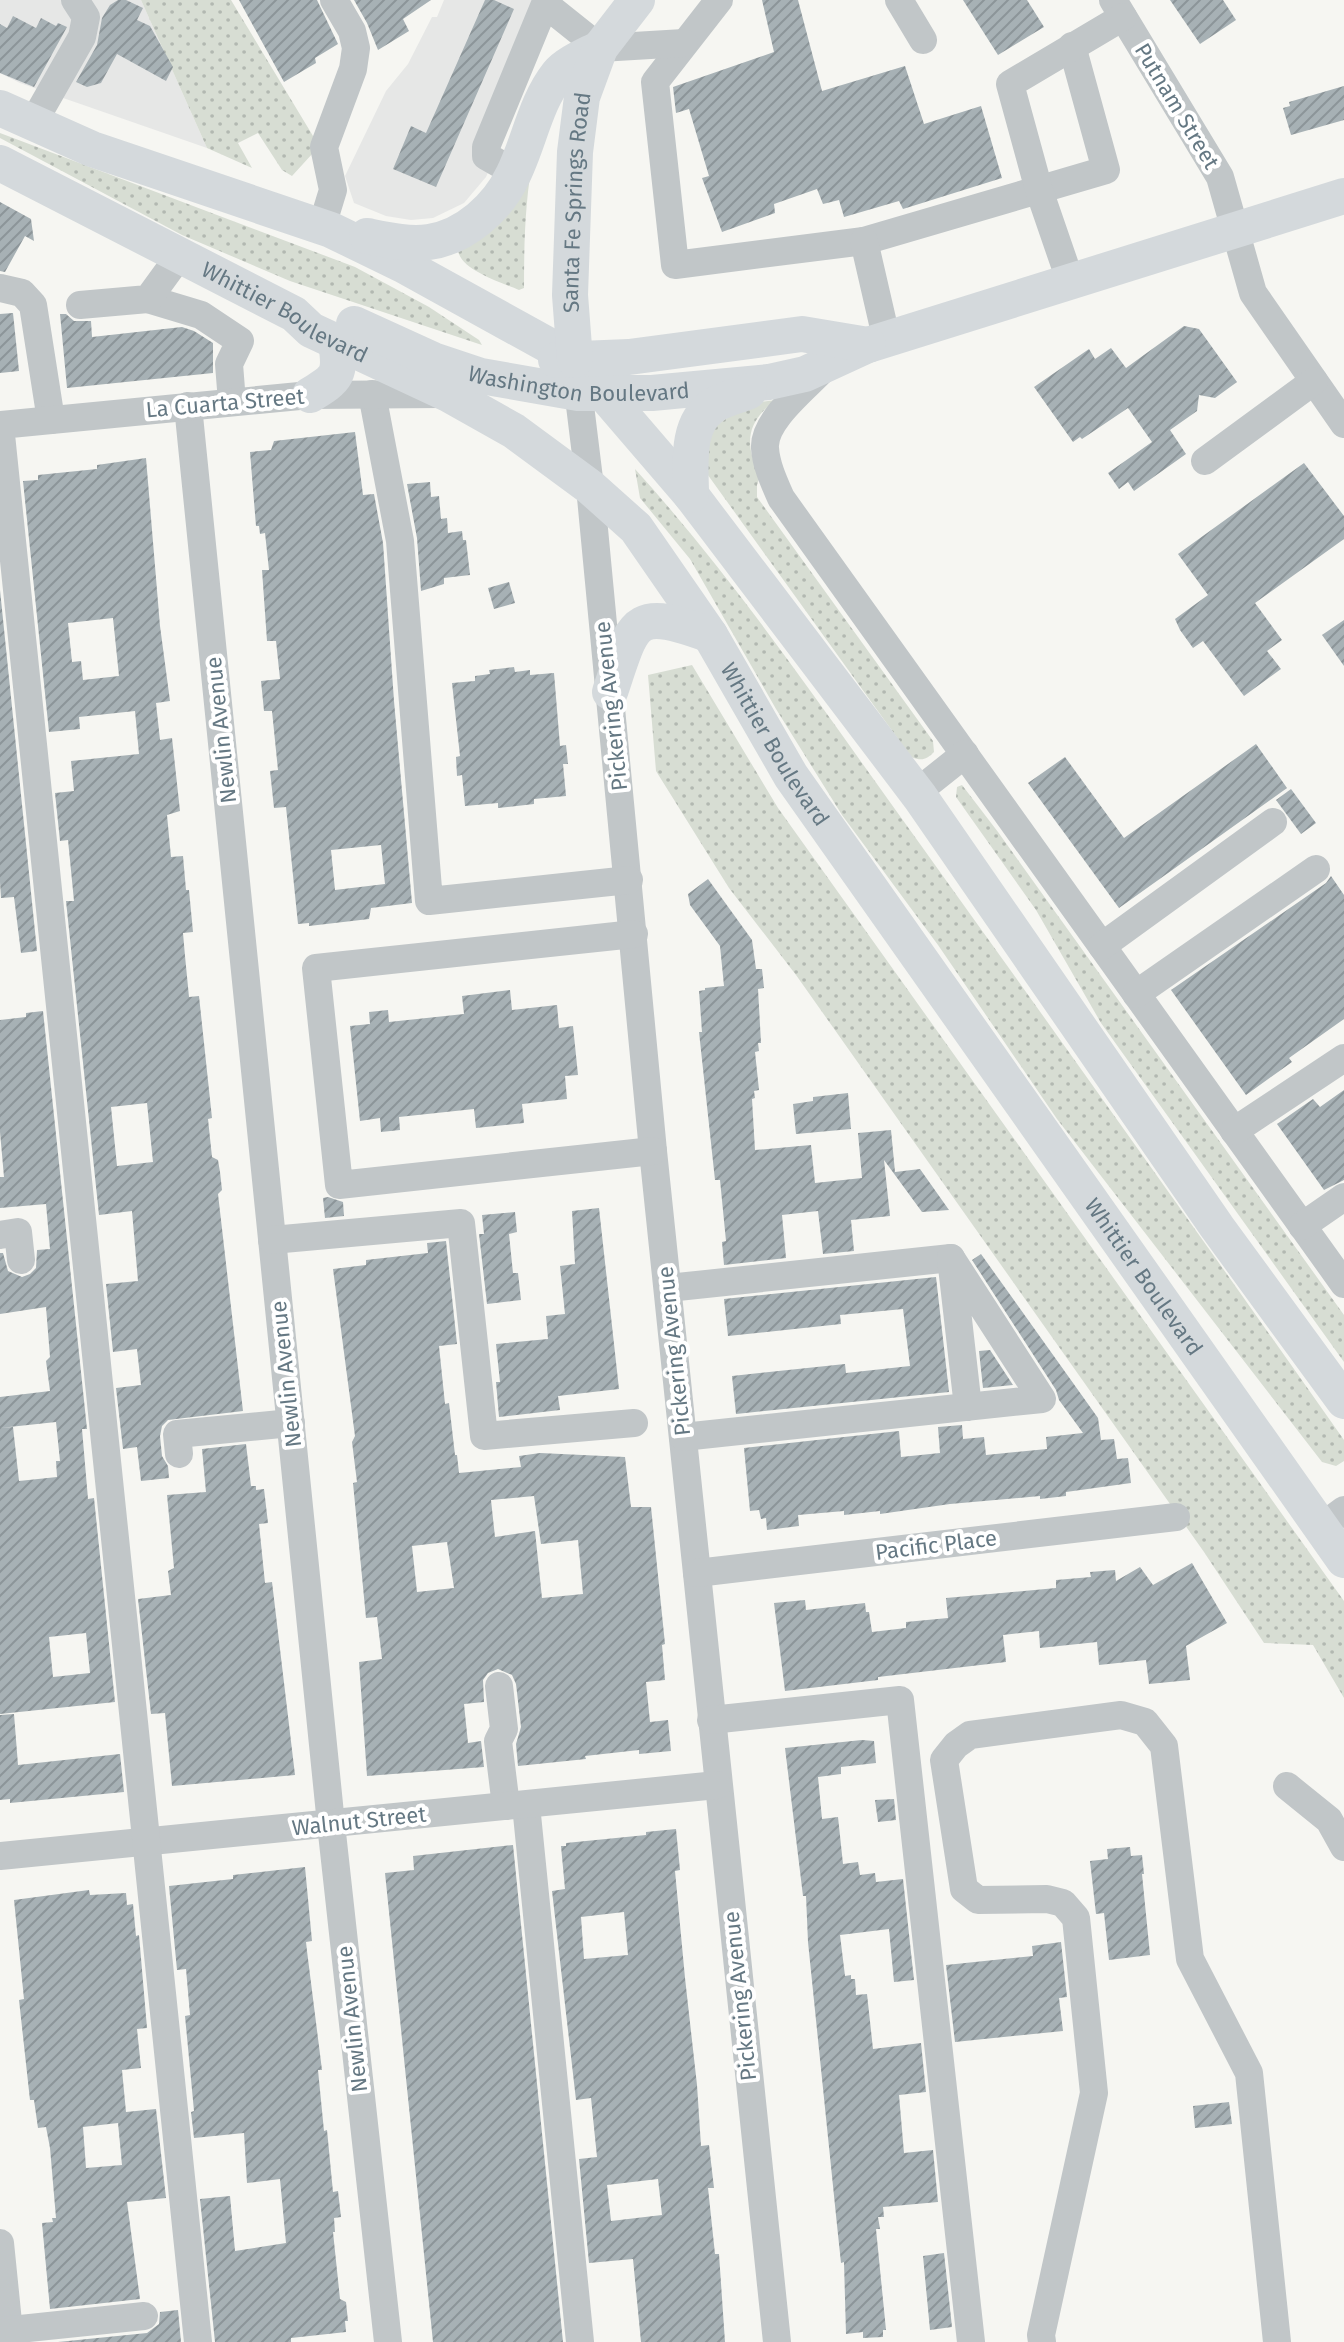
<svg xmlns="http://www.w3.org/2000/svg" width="1344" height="2342" font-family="'Fira Sans',sans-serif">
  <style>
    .built { fill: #e6e7e6 }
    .park { fill: url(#park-dots) }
    .building { fill: url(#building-hatch); fill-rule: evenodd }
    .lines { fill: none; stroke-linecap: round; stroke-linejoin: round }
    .minor { stroke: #c1c6c8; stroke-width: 28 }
    .major { stroke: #d4d9dc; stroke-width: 36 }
    .labels { text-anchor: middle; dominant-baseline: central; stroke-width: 8; stroke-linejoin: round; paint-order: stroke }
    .street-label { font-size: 22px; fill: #657883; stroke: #fff }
  </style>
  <defs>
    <pattern id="park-dots" width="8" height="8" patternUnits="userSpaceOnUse" patternTransform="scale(2)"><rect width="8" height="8" fill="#d7ddd3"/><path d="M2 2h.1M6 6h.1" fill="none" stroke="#b2b8b1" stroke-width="1.8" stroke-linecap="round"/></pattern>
    <pattern id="building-hatch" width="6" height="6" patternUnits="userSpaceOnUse" patternTransform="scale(2)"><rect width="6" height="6" fill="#a7b1b5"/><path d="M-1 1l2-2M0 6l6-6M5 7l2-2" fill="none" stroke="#8c9599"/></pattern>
  </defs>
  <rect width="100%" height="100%" fill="#f6f6f2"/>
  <g class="built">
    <path d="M0,0H141L207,148L20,83L0,73Z"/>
    <path d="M444,0H554L509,127L486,177L464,203L433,218L411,220L386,216L354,203L345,176L386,91L408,64L432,17H437Z"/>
  </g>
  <g class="park">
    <path d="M141,0H231L313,136V153L292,176L282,170L258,133L238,143L252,168L207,148Z"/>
    <path d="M0,133L355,267L429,307L479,340L482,345L290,281L182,235L0,138Z"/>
    <path d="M534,153C525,198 524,242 524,288L519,290C501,282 456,269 458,247Z"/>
    <path d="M776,400C746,422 744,444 760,476L757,485V497L933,741L934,752C926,760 922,761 911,757L705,471L709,431L746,404Z"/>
    <path d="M635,469C740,585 828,717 920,844C1062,1042 1204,1241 1344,1440V1461L1336,1466L1322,1462L1057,1119L938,945L842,815L776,709L690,559L640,498Z"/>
    <path d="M692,665L778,808L1344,1601V1698L1313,1645L1264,1643L1204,1552L796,975L729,888L656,771L648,675Z"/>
    <path d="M962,785L998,832L1344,1315V1362L1101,1023L1036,910L956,797L957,787Z"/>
  </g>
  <g class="building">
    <path d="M118,0H126L143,8L137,20L150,26L173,67L166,81L117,54L101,83L87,87L76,82L97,45L102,18L110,5Z"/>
    <path d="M239,0H317L338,44L315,58L316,63L284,82Z"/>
    <path d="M354,0H431L403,19L409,31L378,50L367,23Z"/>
    <path d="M485,0H494L514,9L436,187L393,169L411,126L426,133Z"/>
    <path d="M762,0H798L822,91L905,66L924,124L981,106L1002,178L903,209L899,201L844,217L839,200L823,204L817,189L774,204L775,213L722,232L702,178L709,176L689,109L676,113L673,87L774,52Z"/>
    <path d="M963,0H1027L1044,27L998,55Z"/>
    <path d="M1170,0H1223L1236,20L1200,44Z"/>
    <path d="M13,16L36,28L41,18L56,26L58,23L67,27L34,87L0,73V24L7,28Z"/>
    <path d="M1344,86V120L1291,135L1283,108L1290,106L1289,102Z"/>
    <path d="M0,202L31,219L34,241L25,236L5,272L0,271Z"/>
    <path d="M13,313L19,371L0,373V314Z"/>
    <path d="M60,314H66L74,321H91L92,337L182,327L194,331L213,343V373L67,388Z"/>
    <path d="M1184,326L1199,329L1237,382L1215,398L1199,395L1197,411L1170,430L1186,454L1134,491L1128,482L1119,489L1108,473L1152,442L1128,408L1082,439L1080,437L1073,442L1034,387L1089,349L1095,359L1111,348L1126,368Z"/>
    <path d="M355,432L363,495L374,494L383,543L394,701L412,903L371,908L369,919L309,926V923L298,924L286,807L274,808L270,771L278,770L272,711H264L261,681L280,679L276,641H267L262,570H269L265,533L260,534L259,526H256L250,452L271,450L274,441ZM381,845L385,884L335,890L331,850Z"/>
    <path d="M146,458L160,626L170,701L156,703L160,740L172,738L180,811L167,815L171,857L183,856L186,890H189L193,932L183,933L185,956L189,997L199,996L212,1118L208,1119L212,1157L218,1160L220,1172L222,1190L218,1194L243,1411L168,1420L162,1426L160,1436L162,1456L168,1466L169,1478L141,1481L137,1447L123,1449L116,1388L141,1385L137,1349L113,1352L106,1284L138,1281L132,1211L99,1215L66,901H74L68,840L60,841L55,793L74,791L71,761L139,754L135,711L79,717L80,729L49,732L23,481L38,480V475L97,469V465ZM113,618L119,676L83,680L81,661L72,662L68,623ZM147,1103L153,1162L117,1166L111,1107Z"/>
    <path d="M1304,463L1344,516V539L1255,603L1282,640L1267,651L1281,669L1244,696L1203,641L1193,648L1180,630L1175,619L1208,595L1178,554Z"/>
    <path d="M430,482L431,497L439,496L441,519L447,518L448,533L462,531L463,540H466L470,575L444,578V584L421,591L417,538L407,484Z"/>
    <path d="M509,582L515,603L494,609L488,588Z"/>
    <path d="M0,590L37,951L21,953L14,897L1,898L0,882Z"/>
    <path d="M1344,620V666L1322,635Z"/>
    <path d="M514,667L515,672L530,670V675L554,673L560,746L566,745L568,764H563L566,796L534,799V804L498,808V803L465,806L462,775L457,776L456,757L460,756L452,683L475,681V676L490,674L489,670Z"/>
    <path d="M1256,744L1287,788L1119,908L1028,783L1065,757L1124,838Z"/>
    <path d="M1291,789L1316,823L1301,834L1276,800Z"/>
    <path d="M1331,876L1344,895V1019L1289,1058L1292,1062L1246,1095L1171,990L1326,883Z"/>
    <path d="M708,879L752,940L756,969H762L764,988L758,989L761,1043H758L759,1051L755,1052L759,1090L754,1091L755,1098L752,1099L755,1150L811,1145L815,1183L862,1178L858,1133L891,1130L895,1172L920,1169L949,1210L922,1212L884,1160L890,1216L851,1220L854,1251L823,1254L818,1211L782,1215L786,1258L724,1265L722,1242L726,1241L720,1180H715L699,1032H702L699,991L705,990V988L724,986L720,946L690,905L688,894Z"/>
    <path d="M510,990L512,1010L557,1005L559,1028L573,1026L578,1075L565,1076L567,1099L522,1104L524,1123L476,1128L474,1109L399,1117L400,1130L381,1132L380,1118L360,1121L350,1026L370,1024L369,1012L388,1010L389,1022L464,1014L462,996Z"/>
    <path d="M43,1011L87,1429H82L88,1499L94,1498L115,1702L0,1714V1428L13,1427L19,1481L57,1477L56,1461H60L56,1422L0,1428V1397L50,1391L46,1361L50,1357L46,1307L0,1314V1253H3L8,1271L22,1277L30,1274L36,1268L37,1250L50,1249L46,1204L0,1208V1177H4L0,1132V1020L26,1017V1013ZM86,1633L90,1673L53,1677L49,1637Z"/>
    <path d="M1344,1090V1180L1324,1190L1277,1124L1313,1099L1320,1107Z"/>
    <path d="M848,1093L851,1129L796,1134L793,1104L813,1101V1097Z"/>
    <path d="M328,1197L343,1202L344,1216L325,1218L323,1198Z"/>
    <path d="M599,1208L619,1389L558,1396L560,1410L499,1417L496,1382H500L496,1344L548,1339L546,1316L565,1314L560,1266L575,1264L572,1211Z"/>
    <path d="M515,1212L517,1232L509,1234L513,1273H518L521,1300L487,1304L479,1234H484L482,1215Z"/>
    <path d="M446,1241L457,1344L439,1346L445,1404L449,1403L455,1455H457L459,1473L521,1467L519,1456L540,1453L625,1457L631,1507H651L665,1644L662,1645L665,1680L646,1682L650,1722L668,1720L671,1751L639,1754V1750L585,1756L586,1759L518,1766L516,1744L521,1727L516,1684L512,1675L498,1669L488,1673L483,1680L484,1702L464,1704L468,1743L481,1741L484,1767L367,1776L359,1662L382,1659L377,1617L366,1618L353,1483L357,1482L352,1442L355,1436L333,1269L366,1265V1260L428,1253L427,1243ZM534,1496L541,1544L578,1540L583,1594L542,1598L535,1531L495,1537L491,1500ZM447,1542L454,1588L417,1592L412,1546Z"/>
    <path d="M981,1254L1098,1418L1101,1440L1114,1439L1117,1459L1128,1458L1131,1483L1066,1492V1496L1040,1499V1496L950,1504L880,1514V1511L844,1515V1511L798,1515L799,1526L767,1530L766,1518L761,1519L759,1510L750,1511L744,1448L899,1431L901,1457L940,1453L938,1427L962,1425L963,1439L984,1437L986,1455L1047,1449L1046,1437L1083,1433L1059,1400L1056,1390L972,1260Z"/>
    <path d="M936,1277L949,1392L736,1414L732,1376L845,1364L846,1373L910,1366L903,1309L840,1315L841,1324L728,1336L724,1299Z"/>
    <path d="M990,1350L1013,1385L983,1388L979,1351Z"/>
    <path d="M246,1444L251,1486H256V1490L264,1489L268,1523L259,1524L265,1583L272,1582L295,1775L172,1786L165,1713L151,1714L138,1599L171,1595L168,1571L174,1568L167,1495L206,1492L202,1449Z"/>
    <path d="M1192,1563L1227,1623L1186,1646L1190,1680L1149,1684L1146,1660L1099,1665L1097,1642L1040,1648L1039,1631L1003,1635L1006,1662L878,1677V1680L785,1691L774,1603L805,1600L806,1610L865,1603L866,1612H869L872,1632L906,1628V1622L948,1618L946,1598L1056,1588V1580L1091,1577L1090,1572L1115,1570L1116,1581L1140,1567L1153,1585Z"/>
    <path d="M14,1714L18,1765L120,1754L124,1792L10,1803V1799L0,1800V1715Z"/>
    <path d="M862,1740L874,1741L876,1763L841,1767V1774L818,1777L822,1819L838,1817L843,1864L858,1862L860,1875L875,1873L876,1882L903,1879L914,1980L894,1982L889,1929L840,1935L845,1976L851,1975V1979H855L856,1995L867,1994L873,2049L921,2043L926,2092L899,2095L904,2153L933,2150L938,2202L883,2207L884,2217H878L880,2229H876L886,2330H883V2337L863,2338V2332L846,2334L844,2262L841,2263L837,2225L808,1942L806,1896H803L785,1748Z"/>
    <path d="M894,1799L896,1820L878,1822L875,1800Z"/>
    <path d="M676,1829L680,1870L675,1871L685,1978L697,2085L701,2146L709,2145L714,2188H708L715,2254H719L725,2342H641L633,2259L589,2263L579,2159L597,2157L591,2098L576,2100L552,1891L565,1889L561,1846H566V1843L646,1835V1832ZM624,1912L628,1955L584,1959L581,1917ZM658,2179L662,2215L611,2221L607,2185Z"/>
    <path d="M513,1845L563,2342H433L385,1873L414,1870L413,1856Z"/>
    <path d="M1130,1847L1131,1856L1142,1855L1144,1874H1142L1150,1955L1109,1960L1104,1913L1096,1914L1090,1861L1108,1859L1107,1849Z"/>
    <path d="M305,1867L312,1941L306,1942L307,1951L322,2070H318L324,2131L327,2130L333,2192L338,2191L341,2217L334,2218L335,2232H333L340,2299L346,2302L348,2321H345L346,2332L291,2338V2342H215L200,2199L230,2196L235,2251L286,2243L280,2179L247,2183L244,2133L194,2138L191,2112L194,2111L185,2016L190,2015L186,1969L177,1970L169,1886L233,1879V1875Z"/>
    <path d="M89,1890L90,1895L126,1893L127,1905L133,1904L136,1936L139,1935L147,2028L137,2029L141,2068L122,2070L126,2112L156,2109L166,2198L127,2202L140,2299L50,2309L42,2223L53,2222L52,2218H56L50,2148L46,2127L38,2128L34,2100H30L19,2000L24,1999L14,1900ZM118,2123L122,2165L86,2168L83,2127Z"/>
    <path d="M1061,1942L1067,1997L1059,1998L1063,2031L955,2042L946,1965L1033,1956L1032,1946Z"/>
    <path d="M1229,2102L1232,2124L1195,2128L1193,2106Z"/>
    <path d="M944,2253L952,2327L930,2330L923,2256Z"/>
    <path d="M178,2310L181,2342H58L147,2333L159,2324L160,2312Z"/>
  </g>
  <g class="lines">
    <g class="minor">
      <path d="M719,0L655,82L675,265L864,241L1106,170L1072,46"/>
      <path d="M899,0L923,40"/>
      <path d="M1113,0L1220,177L1253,293L1344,424"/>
      <path d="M33,123L82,37L86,17L75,0"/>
      <path d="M514,172L486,156V147L545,4L600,48L684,43"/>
      <path d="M322,226L333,190L324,147L353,69L356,48L352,31L334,0"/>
      <path d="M864,241L887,341"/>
      <path d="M1071,283L1039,190L1010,84L1123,17"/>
      <path d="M0,288L22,293L33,305L51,420"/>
      <path d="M148,299L201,315L240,341L229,364L232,402"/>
      <path d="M80,305L148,299L180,255"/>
      <path d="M825,367C807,387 763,420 765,448C766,465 774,482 781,498L1344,1284"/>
      <path d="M576,373L590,487L653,1151L777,2342"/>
      <path d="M372,394L400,541L429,901L629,880"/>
      <path d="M188,406L331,1824L388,2342"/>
      <path d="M1205,461L1314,381"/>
      <path d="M916,793L965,754"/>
      <path d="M634,934L316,968L339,1185L653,1151"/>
      <path d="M1102,946L1273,822"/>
      <path d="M1136,994L1316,869"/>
      <path d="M1234,1131L1344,1058"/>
      <path d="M1302,1226L1344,1197"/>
      <path d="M0,1235L18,1232L21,1260"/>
      <path d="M272,1240L461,1223L484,1436L634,1423"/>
      <path d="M668,1288L951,1258"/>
      <path d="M683,1437L1042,1399L951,1258L968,1407"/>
      <path d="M179,1454L177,1434L291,1423"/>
      <path d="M1321,1527L1344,1510"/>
      <path d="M697,1573L1176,1517"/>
      <path d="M499,1686L504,1729L498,1741L506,1806"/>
      <path d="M711,1720L900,1700L971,2342"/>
      <path d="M1287,1786L1329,1820L1344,1847"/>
      <path d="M526,1805L580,2342"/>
      <path d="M0,1856L717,1785"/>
      <path d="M0,2243L10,2342"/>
      <path d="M0,2331L144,2316"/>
      <path d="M198,2342L0,425L310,395L441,394"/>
      <path d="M1042,2342L1041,2335L1094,2093L1076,1918L1063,1903L1047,1899L978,1900L964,1889L944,1760L956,1745L970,1735L1121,1715L1145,1722L1164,1746L1190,1959L1249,2073L1277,2342"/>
    </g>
    <g class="major">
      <path d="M0,108L92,149L331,230L403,265L575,360L691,495L920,797L1217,1227L1344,1401"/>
      <path id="s1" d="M0,163L294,314L311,330L450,395L514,431L590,487L636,528L710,635L791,776L1344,1560"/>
      <path d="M367,236C387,240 409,245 429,242C465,237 498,207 513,175C529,143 535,103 558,74C567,63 587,55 600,48"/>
      <path id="s2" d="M354,324L433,360L481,376L578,393H652L769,382L805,374L868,345L1344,196"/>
      <path d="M556,360L629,357L802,334L868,345"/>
      <path id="s3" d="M575,360L570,295L575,152L582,97L600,48L637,0"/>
      <path d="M310,395C338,378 341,375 336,342"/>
      <path d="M691,495C691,466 685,424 713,406C723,399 738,396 749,391"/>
      <path d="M610,692C634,621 632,606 710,635"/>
    </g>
  </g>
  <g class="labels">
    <g class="street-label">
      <text transform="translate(1177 106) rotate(59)">Putnam Street</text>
      <text stroke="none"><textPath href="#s3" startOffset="158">Santa Fe Springs Road</textPath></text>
      <text stroke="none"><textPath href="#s1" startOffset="322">Whittier Boulevard</textPath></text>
      <text stroke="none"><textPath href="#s2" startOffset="236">Washington Boulevard</textPath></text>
      <text transform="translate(225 403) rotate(-5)">La Cuarta Street</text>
      <text transform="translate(611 706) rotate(-96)">Pickering Avenue</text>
      <text transform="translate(221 730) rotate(-96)">Newlin Avenue</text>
      <text stroke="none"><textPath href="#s1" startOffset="994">Whittier Boulevard</textPath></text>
      <text stroke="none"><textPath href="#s1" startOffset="1642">Whittier Boulevard</textPath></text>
      <text transform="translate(674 1351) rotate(-96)">Pickering Avenue</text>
      <text transform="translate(286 1374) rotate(-96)">Newlin Avenue</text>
      <text transform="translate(936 1545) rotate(-7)">Pacific Place</text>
      <text transform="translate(359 1821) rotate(-6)">Walnut Street</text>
      <text transform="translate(740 1996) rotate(-96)">Pickering Avenue</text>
      <text transform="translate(352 2019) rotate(-96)">Newlin Avenue</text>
    </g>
  </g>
</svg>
